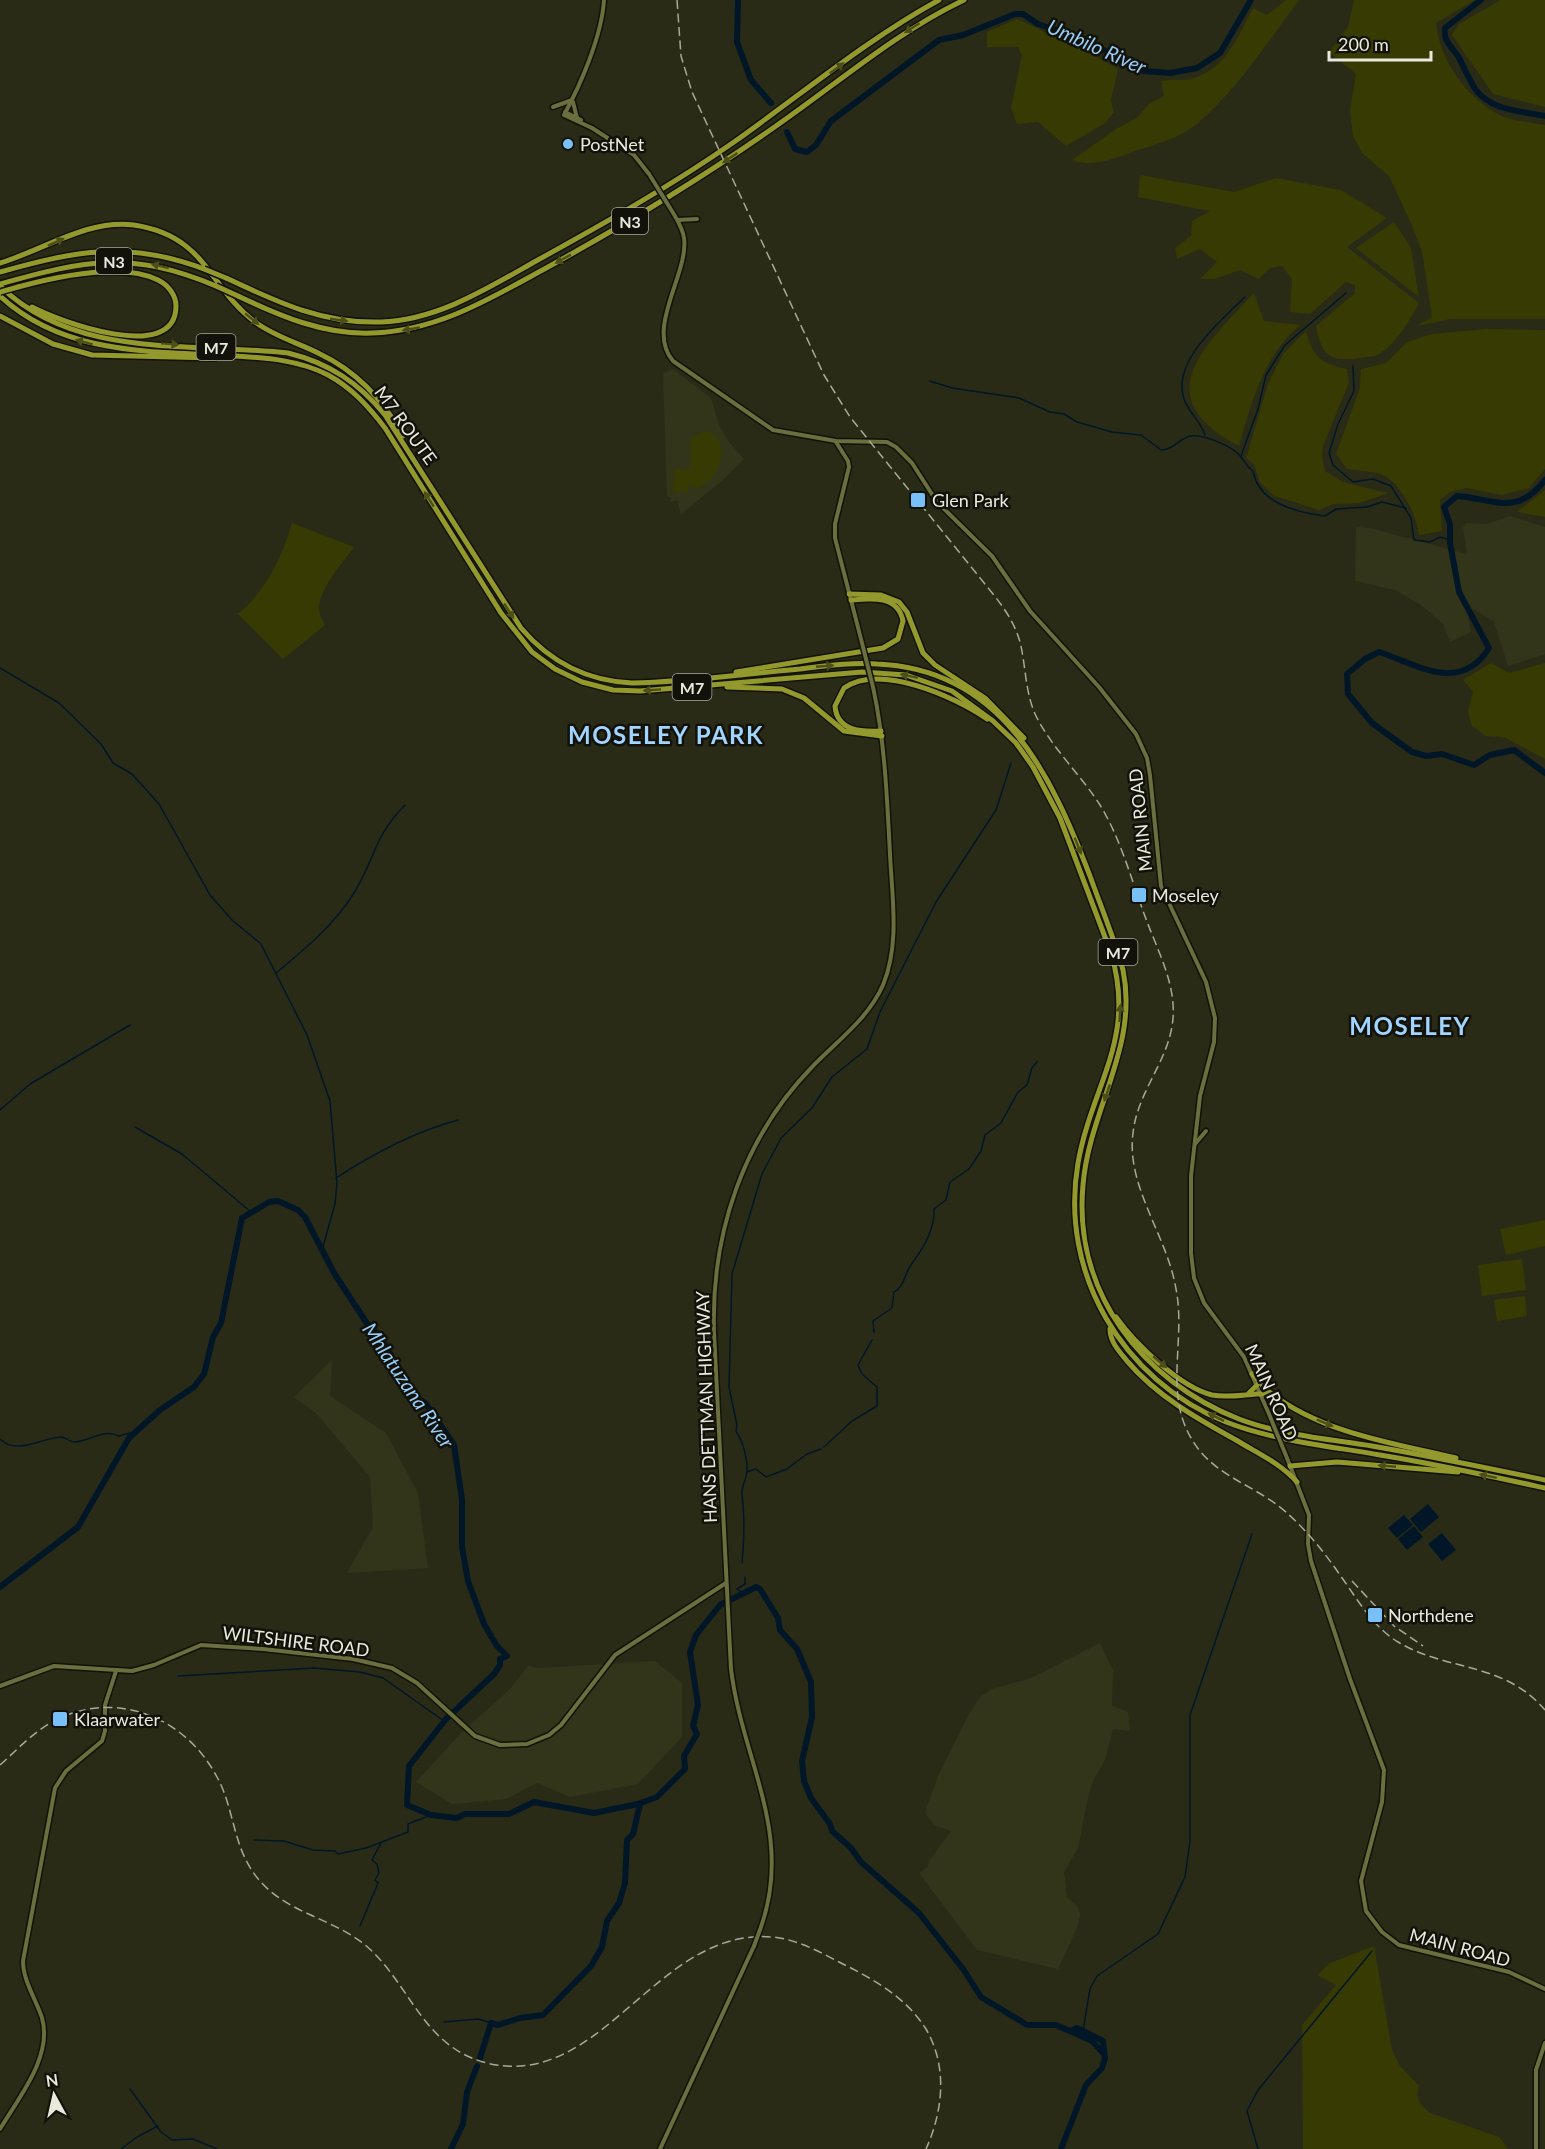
<svg xmlns="http://www.w3.org/2000/svg" width="1545" height="2149" font-family="Lato,sans-serif">
  <style>
    .built { fill: #33351a }
    .green { fill: #383a03 }
    .water { fill: #011728 }
    .lines { fill: none; stroke-linecap: round; stroke-linejoin: round }
    .stream { stroke: #011728; stroke-width: 1.5 }
    .river { stroke: #011728; stroke-width: 6 }
    .secondary-casing { stroke: #121303; stroke-width: 7 }
    .highway-casing { stroke: #121303; stroke-width: 8 }
    .secondary { stroke: #6b6e3e; stroke-width: 4 }
    .highway { stroke: #94992d; stroke-width: 5 }
    .rail { stroke: #a7a999; stroke-width: 1.5; stroke-dasharray: 9 4.5; stroke-linecap: butt }
    .secondary-bridge-casing { stroke: #121303; stroke-width: 7; stroke-linecap: butt }
    .highway-bridge-casing { stroke: #121303; stroke-width: 8; stroke-linecap: butt }
    .secondary-bridge { stroke: #6b6e3e; stroke-width: 4 }
    .highway-bridge { stroke: #94992d; stroke-width: 5 }
    .oneway { fill: #4c4f1a }
    .poi-dot { fill: #79bff8; stroke: #12120a; stroke-width: 2 }
    .labels { text-anchor: middle; dominant-baseline: central; stroke-width: 5; stroke-linejoin: round; paint-order: stroke }
    .shield { fill: #12120a; stroke: #a8a99e; stroke-width: 1.5 }
    .shield-label { font-size: 16px; font-weight: bold; fill: #e8eadd }
    .poi-label { font-size: 18px; fill: #e8eadd; stroke: #12120a; text-anchor: start }
    .street-label { font-size: 18px; fill: #e8eadd; stroke: #12120a }
    .water-label { font-size: 20px; font-style: italic; fill: #96cdfa; stroke: #12120a }
    .district-label { font-size: 24px; font-weight: bold; letter-spacing: 1.5px; fill: #a1d4fe; stroke: #12120a }
  </style>
  <rect width="100%" height="100%" fill="#292b17"/>
  <g class="built">
    <path d="M673,369L711,398L719,425L729,442L744,459L723,480L681,514L677,500L670,502L671,498L667,496L663,373Z"/>
    <path d="M1510,516L1545,527V654L1508,666L1494,622L1474,609L1468,617L1471,632L1450,642L1443,624L1421,605L1395,590L1355,581L1356,527L1370,528L1467,554L1463,527L1466,523L1487,524Z"/>
    <path d="M332,1360L330,1396L386,1433L418,1493L428,1568L347,1573L373,1527L370,1477L316,1413L294,1397Z"/>
    <path d="M1100,1643L1113,1671L1112,1706L1128,1712L1130,1731L1113,1729L1105,1760L1093,1781L1088,1797L1078,1848L1064,1872L1067,1897L1078,1907L1080,1915L1077,1928L1058,1969L977,1950L919,1873L928,1867L929,1861L951,1831L934,1825L925,1813L938,1776L969,1714L981,1696L992,1689L1031,1678Z"/>
    <path d="M655,1661L682,1683V1737L638,1784L570,1797L537,1783L506,1799L452,1804L416,1782L461,1733L510,1689L528,1666L539,1668Z"/>
  </g>
  <g class="green">
    <path d="M1286,0H1299C1269,40 1236,91 1197,124C1179,139 1152,145 1130,153C1112,160 1091,167 1072,160L1116,129L1137,118L1149,104L1164,96L1161,81C1172,79 1185,81 1194,78C1227,68 1238,36 1253,8L1267,15Z"/>
    <path d="M1354,0H1475L1436,23C1440,60 1464,94 1496,113C1508,121 1530,122 1545,125V319H1450L1417,326L1432,317L1422,251L1410,221L1389,176L1362,153L1353,136L1350,110L1356,74L1329,52L1348,27Z"/>
    <path d="M1501,0H1545V107L1493,94L1452,35L1459,24Z"/>
    <path d="M1017,19L1090,53L1118,69L1111,100L1114,112L1105,123L1066,146L1038,122L1017,124L1011,108L1022,55L1018,47H987V32Z"/>
    <path d="M1140,175L1234,192L1276,178L1341,190L1387,218L1347,247L1419,303C1410,320 1396,344 1379,354C1374,357 1366,357 1360,358C1330,362 1322,357 1316,326L1355,293V285L1346,282L1310,314L1290,312L1292,279L1282,266L1270,268L1259,279L1240,270L1214,279H1200L1217,262L1200,249L1177,259L1175,248L1191,236L1192,221L1210,211L1138,197Z"/>
    <path d="M1394,222L1411,248L1419,297L1356,248Z"/>
    <path d="M1254,293L1264,321L1300,325C1263,357 1252,401 1239,446C1145,397 1205,346 1254,293Z"/>
    <path d="M1487,329L1545,330V469L1529,488L1502,495L1467,488L1450,492L1440,500L1442,531L1419,535C1417,516 1404,490 1388,478C1380,471 1358,471 1347,469L1336,454L1360,388L1361,369L1386,363L1407,342L1432,334Z"/>
    <path d="M1306,331C1313,358 1321,363 1347,369L1349,382L1323,446L1322,457L1325,471L1343,482L1388,493L1359,503L1333,504L1319,510L1275,496L1260,483L1254,464L1246,458L1268,384L1283,354Z"/>
    <path d="M705,431C734,439 721,478 698,488L692,487L689,482L688,492L673,491L674,469L690,470L691,438Z"/>
    <path d="M1545,490V517L1517,512Z"/>
    <path d="M292,523L354,547C342,564 322,585 319,606C318,613 322,619 325,625L283,659L238,614C266,591 282,557 292,523Z"/>
    <path d="M1491,663L1509,673L1545,663V759L1504,737L1486,736L1471,725L1468,711L1473,692L1463,680Z"/>
    <path d="M1545,1220V1246L1506,1255L1500,1229Z"/>
    <path d="M1522,1259L1526,1290L1482,1296L1478,1265Z"/>
    <path d="M1525,1296L1527,1316L1497,1321L1494,1300Z"/>
    <path d="M1374,1946L1392,2050L1400,2066L1419,2086C1415,2099 1420,2105 1430,2113L1499,2137L1508,2149H1303L1302,2025L1336,1985L1317,1975L1330,1963Z"/>
  </g>
  <g class="water">
    <path d="M1428,1504L1439,1517L1421,1532L1410,1519Z"/>
    <path d="M1404,1515L1413,1525L1397,1538L1388,1528Z"/>
    <path d="M1414,1526L1423,1537L1407,1550L1398,1539Z"/>
    <path d="M1442,1533L1456,1550L1442,1561L1428,1544Z"/>
  </g>
  <g class="lines">
    <g class="stream">
      <path d="M1353,366L1354,391L1338,424L1329,453L1333,465L1353,482L1373,479L1391,486L1411,518L1414,540L1430,542L1440,537L1450,540"/>
      <path d="M930,381L952,388L1019,398L1050,412L1064,414L1077,422L1112,432L1141,435L1161,450C1173,450 1179,439 1190,436C1203,434 1233,446 1241,457C1246,463 1246,466 1253,471C1259,503 1295,512 1325,516L1336,509L1367,507L1382,502L1406,508"/>
      <path d="M1205,435C1201,421 1188,412 1184,399C1171,361 1222,320 1245,297"/>
      <path d="M1241,456L1258,409L1266,375L1285,345L1346,293"/>
      <path d="M0,668L59,703L101,744L113,763L132,774L159,804L210,895L232,920L261,944L307,1035L330,1101L337,1183L335,1204L322,1250"/>
      <path d="M276,973C304,950 335,924 354,893C375,859 374,836 405,805"/>
      <path d="M0,1110L30,1084L130,1025"/>
      <path d="M135,1127L182,1154L251,1212"/>
      <path d="M336,1178C374,1153 414,1132 458,1120"/>
      <path d="M874,1332L873,1321L892,1308L894,1292C905,1286 904,1274 911,1265C923,1248 935,1230 934,1209L946,1200L950,1182L969,1169L981,1151L985,1135L1001,1123L1018,1092L1027,1085L1032,1068L1037,1062"/>
      <path d="M0,1439C16,1456 44,1437 62,1437C66,1438 71,1442 75,1442C90,1441 104,1428 119,1436L137,1431"/>
      <path d="M824,1447L852,1421L877,1406V1387L862,1374L858,1365L872,1340"/>
      <path d="M747,1472L756,1469L766,1477L787,1469L807,1454L821,1449"/>
      <path d="M742,1563C744,1541 745,1517 742,1495C741,1488 746,1479 747,1472C748,1459 743,1442 736,1431L737,1425L729,1387L732,1274L762,1174L781,1138L812,1108L832,1077L867,1049L880,1012L936,902L996,810L1011,763"/>
      <path d="M741,1592L737,1589L745,1584V1577"/>
      <path d="M178,1676L314,1668L360,1672L383,1678L444,1721"/>
      <path d="M254,1840L284,1841L313,1850L335,1851L338,1854L366,1848L408,1832V1824L431,1815"/>
      <path d="M360,1926L378,1883L375,1880L379,1873L377,1864L372,1860L381,1843"/>
      <path d="M444,2022L478,2019L491,2023"/>
      <path d="M1083,2031L1090,1989L1097,1976L1158,1934L1185,1877L1190,1841V1715L1252,1534"/>
      <path d="M130,2089L161,2132L172,2140L193,2139L217,2149"/>
      <path d="M121,2149L137,2137L158,2126"/>
      <path d="M1258,2149L1247,2111L1258,2090L1372,1951"/>
    </g>
    <g class="river">
      <path d="M738,0L737,42L751,80L771,103"/>
      <path d="M1481,0L1445,28C1443,41 1451,46 1458,56C1464,67 1469,80 1476,90C1492,111 1521,111 1545,116"/>
      <path d="M787,132L795,149L807,152L816,145L831,121L939,40L963,35L1015,14H1023L1038,24L1078,37L1144,71L1170,73L1197,68L1220,53L1251,0"/>
      <path d="M1545,480C1516,517 1495,499 1457,496L1444,507L1450,524V543L1459,592L1489,648C1460,694 1418,665 1379,652L1365,659L1347,674L1348,694L1372,723L1412,752L1426,756L1442,754L1474,765L1490,755L1514,750L1545,773"/>
      <path d="M0,1587L78,1527L129,1438L160,1410L194,1387L204,1374L213,1337L221,1323L242,1218L269,1202L278,1201L298,1210L305,1217L334,1273L368,1325L381,1337L412,1394L426,1404L454,1445L462,1500V1547L468,1581L484,1624L497,1646L507,1656L500,1659V1665L494,1674L446,1719L409,1766L407,1805L431,1815L457,1818L465,1814H509L534,1802L594,1813L638,1804L657,1797L685,1769L684,1756L697,1734L693,1726L698,1705L690,1652L696,1635L720,1605L756,1587L760,1589L778,1618L780,1630L797,1649L811,1682L812,1717L802,1761L804,1781L811,1798L830,1824L832,1831L851,1848L861,1862L919,1913L963,1969L981,1997L1027,2025H1056L1070,2031L1077,2028L1103,2041L1105,2058L1102,2068L1086,2085L1061,2149"/>
      <path d="M1070,2031L1092,2041L1104,2054"/>
      <path d="M480,2058L491,2023L498,2025L520,2018L543,2015L591,1966L602,1947L607,1921L619,1903L625,1883L627,1840L633,1834L640,1804"/>
      <path d="M451,2149L463,2124L467,2092L477,2066"/>
    </g>
    <g class="secondary-casing">
      <g id="secondary">
        <path d="M573,102L577,118"/>
        <path d="M553,107L572,100"/>
        <path d="M565,112L581,120"/>
        <path d="M592,128L564,115C581,84 602,35 604,0"/>
        <path d="M592,128L634,155L649,174"/>
        <path d="M675,216C679,223 683,230 684,238C689,273 645,329 673,361L773,430L836,441L887,442L896,447L912,463L937,502L992,556L1030,611L1099,687L1136,734L1147,758L1150,775L1161,886L1206,982L1215,1018L1214,1042L1200,1096L1191,1176V1253L1194,1278L1204,1303L1244,1357L1269,1414"/>
        <path d="M678,220L697,219"/>
        <path d="M836,442L848,461L849,467L835,524V538L861,639"/>
        <path d="M1195,1144L1206,1131"/>
        <path d="M1287,1458L1309,1515L1308,1544L1311,1561L1350,1679L1384,1770L1382,1802L1361,1881L1366,1911L1382,1932L1399,1945L1509,1972L1545,1989"/>
        <path d="M0,1686L54,1666L132,1671L154,1665L201,1645L263,1649L353,1659L392,1668L417,1683L475,1736L500,1745L527,1744L549,1735L561,1725L615,1655L726,1583"/>
        <path d="M761,1927C794,1833 742,1760 731,1669L714,1332C711,1234 743,1138 812,1067C837,1041 868,1019 883,985C900,944 892,897 890,854C887,798 885,742 873,687"/>
        <path d="M0,2129C19,2097 53,2056 42,2018C36,1999 23,1981 23,1961L55,1788L66,1771L102,1741L105,1731V1705L116,1671"/>
        <path d="M660,2149L754,1946"/>
        <path d="M1536,2149V2070L1545,2043"/>
      </g>
    </g>
    <g class="highway-casing">
      <g id="highway">
        <path d="M0,263C44,250 87,219 134,225C207,236 208,287 255,322C275,337 299,343 320,354C356,371 384,401 403,436"/>
        <path d="M0,272C75,251 128,240 204,269"/>
        <path d="M226,278C277,302 323,324 381,322C438,320 488,288 536,261C603,224 671,186 734,142C802,94 866,40 939,0"/>
        <path d="M0,284C86,260 130,250 216,286"/>
        <path d="M0,286C76,360 191,342 288,353C329,363 359,383 385,415L521,628C550,662 588,681 632,683C688,682 744,674 800,669C825,666 851,662 877,664C1002,669 1051,774 1090,876C1101,907 1114,938 1123,970C1139,1047 1089,1110 1083,1185C1073,1292 1142,1381 1239,1419C1281,1435 1328,1439 1372,1446C1430,1456 1487,1468 1545,1480"/>
        <path d="M18,287C55,277 122,262 158,280C168,285 176,295 176,306C176,365 58,321 32,307"/>
        <path d="M0,296C65,356 153,351 235,356C267,358 299,360 328,375C352,388 369,407 385,428L501,613L532,652L555,669L582,682L613,690L640,691L862,672L906,675L952,691L993,721L1016,743L1033,767L1060,818L1111,953C1137,1039 1092,1084 1078,1163C1059,1273 1122,1380 1226,1422C1275,1441 1329,1446 1380,1455C1436,1464 1490,1476 1545,1488"/>
        <path d="M238,296C280,316 324,335 372,333C438,331 491,298 548,267C626,224 702,178 776,126C838,83 895,33 964,0"/>
        <path d="M0,316L53,344L92,355L215,358"/>
        <path d="M849,594L881,595L899,602L907,612L923,653L935,665L985,698L1024,738"/>
        <path d="M736,672L883,648L898,639L903,621C898,595 871,598 851,600"/>
        <path d="M727,687L782,689L804,698L844,731L882,736"/>
        <path d="M881,731C861,732 837,731 835,706L844,688C881,663 955,697 987,719"/>
        <path d="M1116,1317C1135,1344 1180,1387 1212,1395C1232,1399 1253,1392 1272,1394"/>
        <path d="M1110,1329C1110,1342 1119,1351 1127,1361C1157,1396 1196,1418 1236,1440C1257,1453 1280,1463 1297,1482"/>
        <path d="M1252,1374C1258,1379 1262,1386 1268,1391C1321,1433 1392,1443 1456,1458"/>
        <path d="M1249,1393L1257,1385"/>
        <path d="M1290,1466L1337,1462L1458,1472"/>
      </g>
    </g>
    <use href="#secondary" class="secondary"/>
    <use href="#highway" class="highway"/>
    <g class="rail">
      <path d="M677,0L681,56L692,92L824,375L850,417L993,594C1005,609 1015,624 1020,642C1026,666 1025,693 1036,716C1052,748 1080,774 1100,805C1121,839 1132,882 1146,919C1156,946 1171,975 1173,1004C1177,1054 1138,1086 1133,1133C1126,1187 1167,1235 1176,1289C1186,1339 1164,1392 1191,1438C1213,1477 1255,1484 1287,1513C1307,1531 1325,1553 1340,1575C1358,1600 1372,1626 1398,1642C1448,1672 1503,1661 1545,1710"/>
      <path d="M1352,1581L1394,1626L1423,1646"/>
      <path d="M0,1765C18,1749 34,1731 56,1720C117,1689 186,1718 217,1777C233,1806 233,1841 251,1869C278,1912 327,1915 364,1944C409,1981 421,2044 483,2062C601,2095 655,1927 772,1937C796,1939 818,1951 839,1962C873,1979 905,1996 926,2029C948,2067 943,2111 926,2149"/>
    </g>
    <g class="secondary-bridge-casing">
      <g id="secondary-bridge">
        <path d="M649,174L675,216"/>
        <path d="M861,639L873,687"/>
        <path d="M1269,1414L1287,1458"/>
        <path d="M754,1946L761,1927"/>
      </g>
    </g>
    <g class="highway-bridge-casing">
      <g id="highway-bridge">
        <path d="M204,269L226,278"/>
        <path d="M216,286L238,296"/>
        <path d="M0,292L18,287"/>
      </g>
    </g>
    <use href="#secondary-bridge" class="secondary-bridge"/>
    <use href="#highway-bridge" class="highway-bridge"/>
  </g>
  <defs><path id="oneway-solid" d="M-6-.8H1V-3.2L6.5 0L1 3.2V.8H-6Z" transform="scale(1.5)"/></defs>
  <g class="oneway">
    <use href="#oneway-solid" transform="translate(912 28) rotate(148)"/>
    <use href="#oneway-solid" transform="translate(837 68) rotate(-36)"/>
    <use href="#oneway-solid" transform="translate(730 158) rotate(146)"/>
    <use href="#oneway-solid" transform="translate(56 242) rotate(-24)"/>
    <use href="#oneway-solid" transform="translate(563 259) rotate(151)"/>
    <use href="#oneway-solid" transform="translate(160 266) rotate(-166)"/>
    <use href="#oneway-solid" transform="translate(252 319) rotate(39)"/>
    <use href="#oneway-solid" transform="translate(339 320) rotate(8)"/>
    <use href="#oneway-solid" transform="translate(411 329) rotate(170)"/>
    <use href="#oneway-solid" transform="translate(84 342) rotate(-165)"/>
    <use href="#oneway-solid" transform="translate(170 344) rotate(4)"/>
    <use href="#oneway-solid" transform="translate(429 499) rotate(-122)"/>
    <use href="#oneway-solid" transform="translate(509 611) rotate(57)"/>
    <use href="#oneway-solid" transform="translate(825 666) rotate(-5)"/>
    <use href="#oneway-solid" transform="translate(909 676) rotate(-168)"/>
    <use href="#oneway-solid" transform="translate(652 690) rotate(176)"/>
    <use href="#oneway-solid" transform="translate(1078 846) rotate(68)"/>
    <use href="#oneway-solid" transform="translate(1120 1013) rotate(-87)"/>
    <use href="#oneway-solid" transform="translate(1107 1093) rotate(109)"/>
    <use href="#oneway-solid" transform="translate(1160 1362) rotate(40)"/>
    <use href="#oneway-solid" transform="translate(1216 1417) rotate(-154)"/>
    <use href="#oneway-solid" transform="translate(1325 1423) rotate(23)"/>
    <use href="#oneway-solid" transform="translate(1387 1466) rotate(-175)"/>
    <use href="#oneway-solid" transform="translate(1488 1476) rotate(-168)"/>
  </g>
  <g class="poi-dot">
    <circle cx="568" cy="144" r="6"/>
    <rect x="910" y="492" width="16" height="16" rx="3"/>
    <rect x="1131" y="887" width="16" height="16" rx="3"/>
    <rect x="1367" y="1607" width="16" height="16" rx="3"/>
    <rect x="52" y="1711" width="16" height="16" rx="3"/>
  </g>
  <g class="labels">
    <g class="shield">
      <rect x="612" y="208" width="36" height="26" rx="4.5"/>
      <rect x="96" y="248" width="36" height="26" rx="4.5"/>
      <rect x="196.5" y="334" width="39" height="26" rx="4.5"/>
      <rect x="672.5" y="674" width="39" height="26" rx="4.5"/>
      <rect x="1098.5" y="939" width="39" height="26" rx="4.5"/>
    </g>
    <g class="shield-label">
      <text x="630" y="221">N3</text>
      <text x="114" y="261">N3</text>
      <text x="216" y="347">M7</text>
      <text x="692" y="687">M7</text>
      <text x="1118" y="952">M7</text>
    </g>
    <g class="poi-label">
      <text x="580" y="144">PostNet</text>
      <text x="932" y="500">Glen Park</text>
      <text x="1152" y="895">Moseley</text>
      <text x="1388" y="1615">Northdene</text>
      <text x="74" y="1719">Klaarwater</text>
    </g>
    <g class="street-label">
      <text transform="translate(406 425) rotate(54)">M7 ROUTE</text>
      <text transform="translate(1140 820) rotate(-96)">MAIN ROAD</text>
      <text transform="translate(1272 1392) rotate(66)">MAIN ROAD</text>
      <text transform="translate(706 1407) rotate(-92)">HANS DETTMAN HIGHWAY</text>
      <text transform="translate(296 1641) rotate(7)">WILTSHIRE ROAD</text>
      <text transform="translate(1460 1947) rotate(15)">MAIN ROAD</text>
    </g>
    <g class="water-label">
      <text transform="translate(1097 46) rotate(24)">Umbilo River</text>
      <text transform="translate(409 1385) rotate(56)">Mhlatuzana River</text>
    </g>
    <g class="district-label">
      <text x="666" y="734">MOSELEY PARK</text>
      <text x="1410" y="1025">MOSELEY</text>
    </g>
  </g>
  <g transform="translate(54 2095) rotate(352)" stroke="#12120a" stroke-width="4.5" paint-order="stroke">
  <path d="M0-4.5L10 22L0 15L-10 22Z" fill="#e8eadd"/>
  <text y="-9" font-size="16" font-weight="bold" text-anchor="middle" fill="#e8eadd">N</text>
  </g>
  <path d="M1329 51v9h102v-9" fill="none" stroke="#e8eadd" stroke-width="3"/>
  <text x="1338" y="51" font-size="18" fill="#e8eadd" stroke="#12120a" stroke-width="4.5" paint-order="stroke">200 m</text>
</svg>
